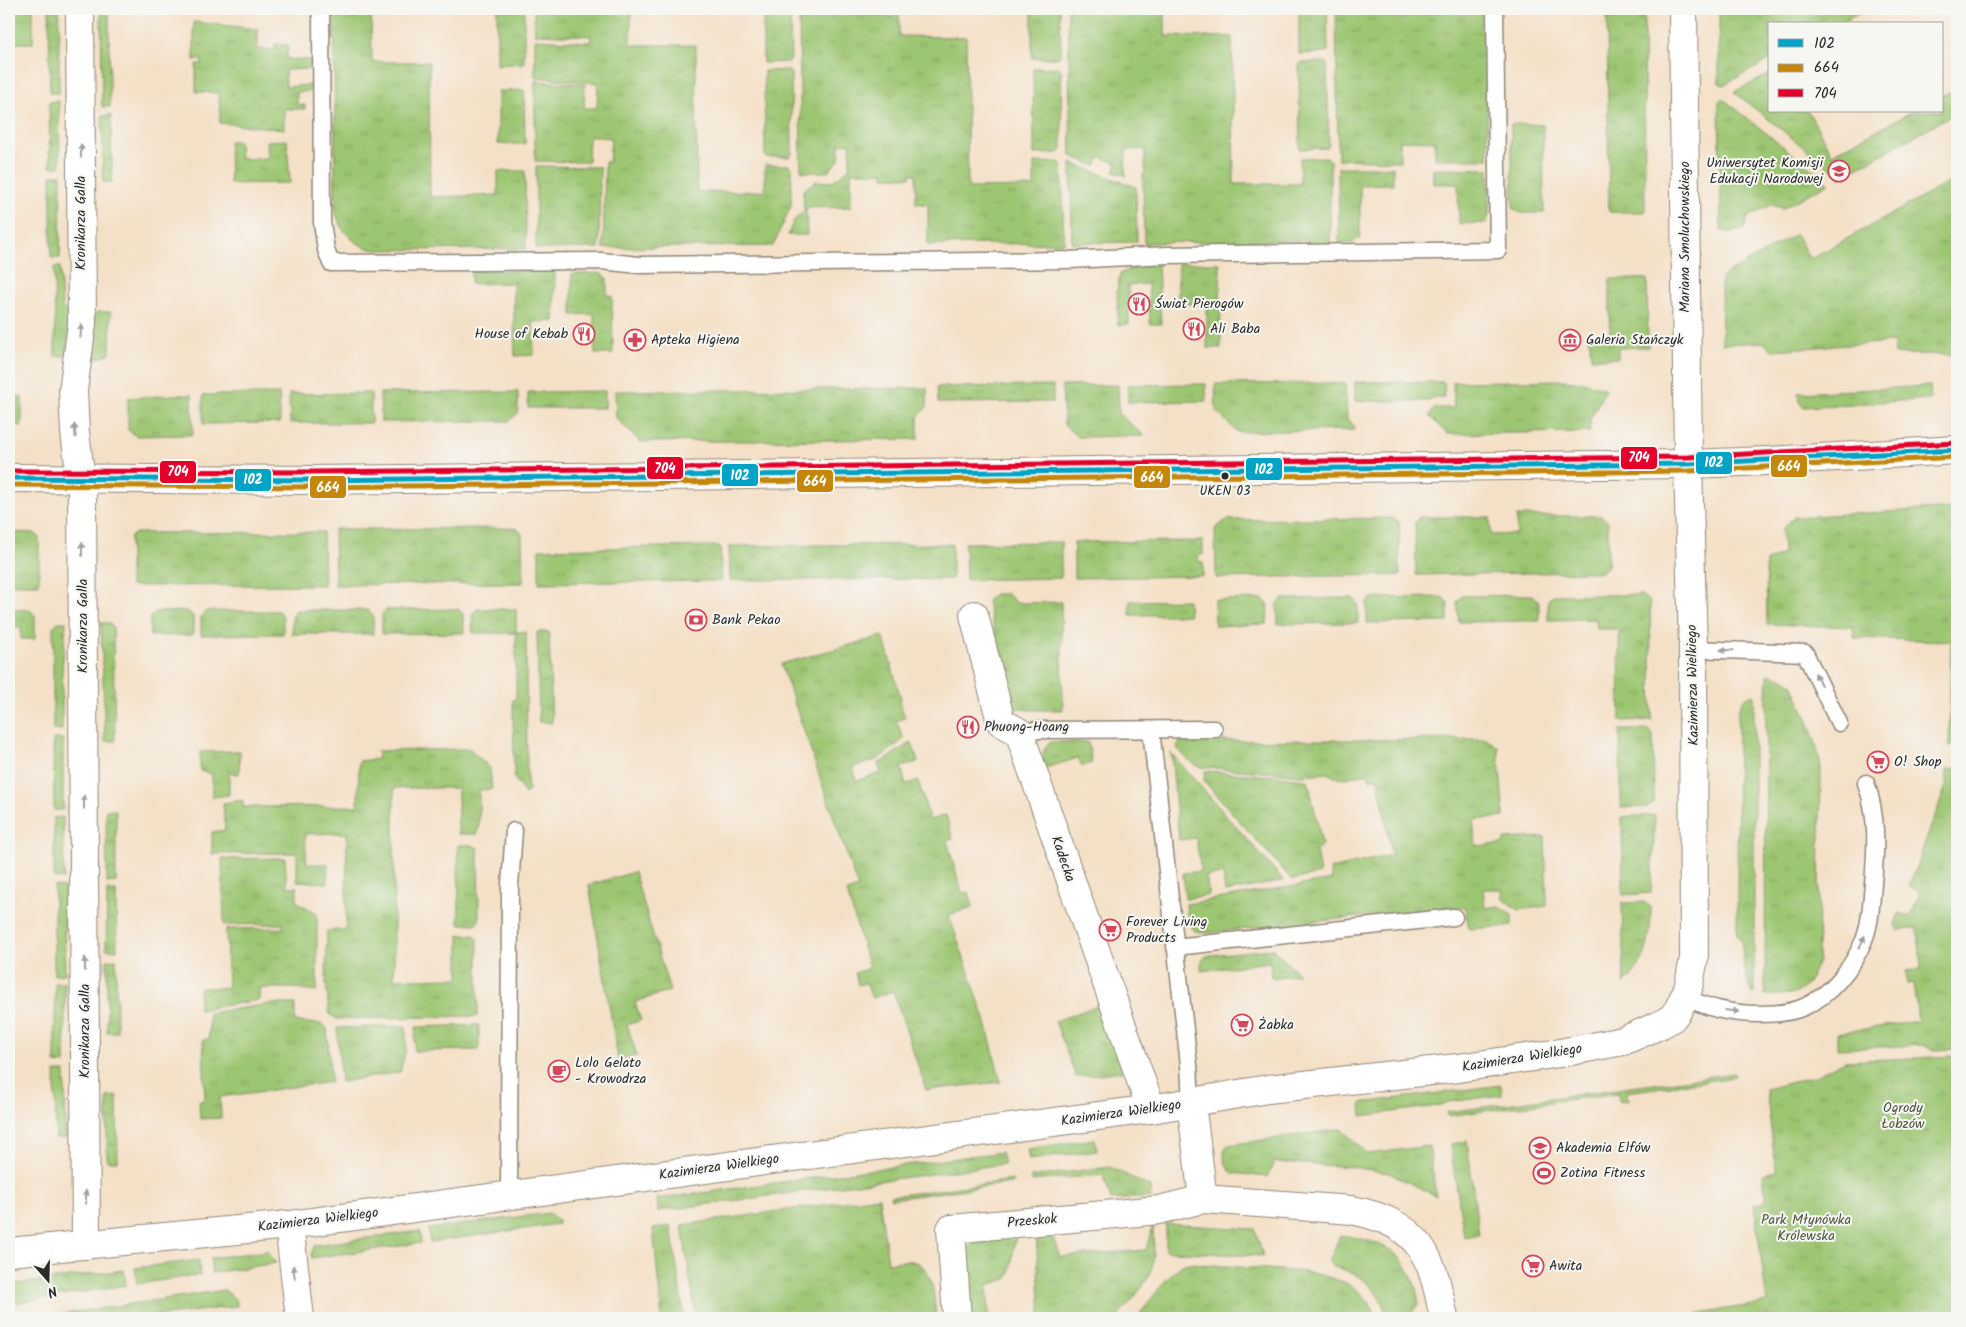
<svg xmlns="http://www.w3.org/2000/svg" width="1966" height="1327" font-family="Kalam,sans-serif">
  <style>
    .grass { fill: url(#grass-tufts); stroke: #64784e }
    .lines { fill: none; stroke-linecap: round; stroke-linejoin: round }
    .lane-casing { stroke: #908678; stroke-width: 19 }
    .street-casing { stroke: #908678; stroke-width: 30 }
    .secondary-casing { stroke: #908678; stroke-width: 30 }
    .lane { stroke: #fff; stroke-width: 16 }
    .street { stroke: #fff; stroke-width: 28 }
    .secondary { stroke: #fff; stroke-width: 28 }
    .bus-1-casing { stroke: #f6f6f2; stroke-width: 9 }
    .bus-2-casing { stroke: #f6f6f2; stroke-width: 9 }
    .bus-3-casing { stroke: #f6f6f2; stroke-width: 9 }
    .bus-1 { stroke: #02a3c6; stroke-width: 5 }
    .bus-2 { stroke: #c4870b; stroke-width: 5 }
    .bus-3 { stroke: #e4002b; stroke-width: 5 }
    .oneway { fill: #a0a0a0 }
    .bus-dot { fill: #2b2b2b; stroke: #f6f6f2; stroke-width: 2 }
    .labels { text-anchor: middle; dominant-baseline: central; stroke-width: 4; stroke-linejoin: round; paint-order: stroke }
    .bus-label { font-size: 13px; fill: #2b2b2b; stroke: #f6f6f2 }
    .poi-label { font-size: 14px; fill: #2b2b2b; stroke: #f6f6f2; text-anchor: start }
    .street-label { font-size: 14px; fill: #2b2b2b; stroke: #f6f6f2 }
    .park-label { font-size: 14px; fill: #4d5a40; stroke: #f6f6f2 }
    .line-badge { stroke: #f6f6f2; stroke-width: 2 }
    .badge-label { font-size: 14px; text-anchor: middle; font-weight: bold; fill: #fff }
  </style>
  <defs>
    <pattern id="grass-tufts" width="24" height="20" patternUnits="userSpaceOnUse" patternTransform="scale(1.25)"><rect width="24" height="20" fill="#9dc672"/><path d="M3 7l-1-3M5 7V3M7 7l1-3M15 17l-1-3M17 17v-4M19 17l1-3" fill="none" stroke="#87aa63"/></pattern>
  </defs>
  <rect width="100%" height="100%" fill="#f6f6f2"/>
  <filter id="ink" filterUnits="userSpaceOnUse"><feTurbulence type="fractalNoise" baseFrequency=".02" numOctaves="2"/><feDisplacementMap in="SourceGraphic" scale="10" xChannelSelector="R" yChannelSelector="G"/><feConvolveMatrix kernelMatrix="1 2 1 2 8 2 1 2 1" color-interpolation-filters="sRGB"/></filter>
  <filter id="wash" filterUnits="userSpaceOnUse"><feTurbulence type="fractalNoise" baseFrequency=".0096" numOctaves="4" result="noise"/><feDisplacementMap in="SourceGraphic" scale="20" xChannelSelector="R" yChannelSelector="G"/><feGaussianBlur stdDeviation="1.12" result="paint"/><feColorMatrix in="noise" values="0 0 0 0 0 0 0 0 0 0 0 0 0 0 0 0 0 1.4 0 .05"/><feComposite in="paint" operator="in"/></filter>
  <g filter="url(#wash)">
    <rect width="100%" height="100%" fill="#f4e0c6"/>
    <g class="grass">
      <rect x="9" y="9" width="24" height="34"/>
      <path d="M49,9H59V93H50Z"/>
      <path d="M101,9H109L110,107H102Z"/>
      <path d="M334,9H371L372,62H429L430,197L498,195V171H525L526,249L376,250C354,247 337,228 335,207Z"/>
      <path d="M497,9H524V63L497,65Z"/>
      <path d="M534,9H631V45H696L697,192L765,191V165H789L792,168L791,206L773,246L603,248L605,162H609L611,138L589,136L588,162L535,161V81L585,84L584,108H597L598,83L535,77V39L590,42L591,36L535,34Z"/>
      <path d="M763,9H790L791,58L788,62L763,63Z"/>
      <path d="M799,9H899V36L966,37L968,188L1034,187V163L1059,162L1062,165L1064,243L928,245V204H916V174H910V177H884V172H851V207L806,208L807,235H788L794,220L804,211L803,190L816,181L831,182L849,169L851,144L840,143L839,160L828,172H803L801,170Z"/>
      <path d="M1032,9H1060L1061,55L1058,58H1032Z"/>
      <path d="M1068,9H1165V36L1232,37L1234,184H1300V158L1327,157L1330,160V244H1308L1307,240L1144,243L1143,174L1145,173V149L1126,150L1125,173L1127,176L1114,172L1117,163L1100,157L1096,166L1071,156Z"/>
      <path d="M1299,9H1327L1328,51L1324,53L1299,54Z"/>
      <path d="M1336,9H1380L1389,15L1398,17L1410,15L1419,9H1486L1488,159H1435V141L1400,140V161L1338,159Z"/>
      <path d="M1607,9H1644L1645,212H1609Z"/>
      <path d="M1719,9H1868L1839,24H1770V60L1723,85L1719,83Z"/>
      <path d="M194,22L258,29V49L275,50V44L288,45L287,59L313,60V69L285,70L286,87L313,85V91L297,92V105H305V109H284V129L220,123L219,93L196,92V64H202V60H194Z"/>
      <path d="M1325,62L1327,63L1329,145L1327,148L1300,149L1299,63Z"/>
      <path d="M1058,67L1061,70L1062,150L1059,153L1034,154L1033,68Z"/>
      <path d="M788,70L791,74L792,154L789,157H765L764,71Z"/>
      <path d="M1770,74V111H1808L1832,154L1913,111H1942V96L1957,88V112L1841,177L1734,92Z"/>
      <path d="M524,90L525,144H498V91Z"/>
      <path d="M1722,98L1829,183L1783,208L1771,205L1748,217L1744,229L1730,233L1721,230L1719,101Z"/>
      <path d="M59,101L60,167H50L49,102Z"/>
      <path d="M111,115L112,182H103L102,116Z"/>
      <path d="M1511,124L1543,125L1544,213H1521L1513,208Z"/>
      <path d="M287,140L290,183L230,184L229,141H239L240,159L268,158L267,141Z"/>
      <path d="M1071,163L1136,187L1137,242L1072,243Z"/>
      <path d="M536,166L600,167L599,248L536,249Z"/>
      <path d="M1338,167H1393V184L1360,185V238L1352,243H1339Z"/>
      <path d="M1433,168L1489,169V215L1486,223L1459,224L1458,184H1433Z"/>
      <path d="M51,175H61L60,258H51Z"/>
      <path d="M1957,178V355L1895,354L1894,342L1772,350L1763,342L1722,344L1721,278L1728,273L1796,234L1810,259Z"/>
      <path d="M1178,263H1220L1221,348H1207V304H1183V301H1178Z"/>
      <path d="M1158,264L1161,324H1150L1148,284L1128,285L1129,324L1118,325L1117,290L1120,274L1135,266Z"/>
      <path d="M54,267H60L62,307L68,313L70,319L66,356H55Z"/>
      <path d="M555,270L554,321L533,322L534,355L515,356L513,283L471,284V271Z"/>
      <path d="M600,273L607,278V296H612L613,354H595L594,314L572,315V274Z"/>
      <path d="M1610,279H1647L1648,347L1618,348V358H1591L1590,343L1587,335L1610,334Z"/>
      <path d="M97,312H111L110,353L100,358L92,357L95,316Z"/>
      <path d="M1564,380L1583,382L1606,389L1590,419V432L1447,434L1429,416L1435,408H1454L1453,382Z"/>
      <path d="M1355,382H1444V398H1431L1430,401H1355Z"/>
      <path d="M1345,383L1347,418L1354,426V430L1237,432L1216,411L1215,384Z"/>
      <path d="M1206,384V401L1128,402V385Z"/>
      <path d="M1118,385L1119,414L1144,436L1078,437L1064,425L1062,386Z"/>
      <path d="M1053,386V402L938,403L937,387Z"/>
      <path d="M1930,386L1931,399L1804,407L1799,402L1798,393Z"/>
      <path d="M927,388V407L918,417V439L640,442L616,418L615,391Z"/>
      <path d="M605,391V408H528V392Z"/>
      <path d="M518,392V413L509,421L381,422L380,393Z"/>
      <path d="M371,393V423H290L289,394Z"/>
      <path d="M279,394L280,423L203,424V395Z"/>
      <path d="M9,395L22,397V426L9,425Z"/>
      <path d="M175,395H192L193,435L136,436L128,430V398Z"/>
      <path d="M1957,508V747L1949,746L1951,641L1854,638L1853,627L1767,624L1766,561L1783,554L1782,529L1794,517Z"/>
      <path d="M1517,516H1601L1608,522V566L1602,572H1594L1416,575L1415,523L1419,517H1490L1491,535L1517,534Z"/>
      <path d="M1392,518L1399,522L1400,575L1216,578L1215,529L1226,520Z"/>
      <path d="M517,528L522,534L523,583L335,585L334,529Z"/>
      <path d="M9,532L34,533L39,537V584H9Z"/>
      <path d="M323,532L324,585L130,586V538L135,533Z"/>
      <path d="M1203,541V554L1198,556L1199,562H1203V576L1074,578V542Z"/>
      <path d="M1061,542V578L966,580L965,543Z"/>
      <path d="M952,544V579L730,580L729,546Z"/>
      <path d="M720,546L721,581L539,583V549Z"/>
      <path d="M994,594H1008L1016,603L1061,602L1063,710H1026L1013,707L987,601Z"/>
      <path d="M1532,595L1539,601V621L1459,622L1457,602L1462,596Z"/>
      <path d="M1553,595H1641L1650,602L1652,720L1620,721L1619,629H1597L1596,619L1548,620V600Z"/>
      <path d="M1442,597L1448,602V622L1367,623V602L1372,598Z"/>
      <path d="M1353,598L1358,603V623L1278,624L1277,604L1282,599Z"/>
      <path d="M1263,599L1268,604L1267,624L1215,626L1214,600Z"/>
      <path d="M1188,600L1189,615H1130V601Z"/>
      <path d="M9,609L30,610L35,615V639H21V627H9Z"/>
      <path d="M458,609L463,614L464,633L382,634V615L386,610Z"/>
      <path d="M477,609H516V632H526L527,784L530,790L525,794L514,778L513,700L516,699V633H473L472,614Z"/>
      <path d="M296,610H368L373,615V634H292V616Z"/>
      <path d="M187,611L193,616V635L150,636V617L155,612Z"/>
      <path d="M206,611H278L283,616V634L201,635V616Z"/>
      <path d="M58,622H66L62,670V730H53V627Z"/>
      <path d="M101,623H109L113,628L115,741H105Z"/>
      <path d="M537,632H549L552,723L539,722Z"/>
      <path d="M883,636L901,699L899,700L905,718L896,721L904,739L877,760L853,767L856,781L881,773L878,764L912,742L918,762L901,767L906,784L918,781L930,820L946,815L953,839L947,841L962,893L969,892L973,907L949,915L985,1019L1001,1082L926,1090L893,991L872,998L866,983L858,985L855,973L869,968L847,892L858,888L781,664Z"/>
      <path d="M1768,674L1788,680L1792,684C1804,711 1816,737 1821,767L1818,961C1807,993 1798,996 1765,995L1766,723Z"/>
      <path d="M1754,694V994L1751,993L1744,968L1741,939L1737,936L1738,712C1741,701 1744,697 1754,694Z"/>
      <path d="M1620,730H1649L1653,735L1654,802L1648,807L1621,808Z"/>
      <path d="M53,739H63V810H54Z"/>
      <path d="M1487,739L1498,747L1504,817L1473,820L1476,846L1502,844L1506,839L1545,837L1547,906L1519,910L1503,899L1502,889H1483L1485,908L1498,906L1512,915V926L1469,929L1465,908L1452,907L1207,933C1187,933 1188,920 1186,904L1332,880L1330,869L1392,855L1378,778L1370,779L1368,773L1340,779L1327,773L1304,775L1200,767L1191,763L1177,748L1180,741Z"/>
      <path d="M1052,742H1088L1092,763L1082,766L1078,758L1045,768C1042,759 1041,746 1052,742Z"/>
      <path d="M470,749L490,768L492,789L479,790V828L476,834H458V788H394V979L459,978V935H474L478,939V1016L336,1019L329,1013L326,981L327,931L346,929L347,833L305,834L307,864H328L327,883L297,881V853L212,854V832L225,830L223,803L243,800V807L358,806L359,761L378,759L377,751Z"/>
      <path d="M240,751L239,774L229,773V795L212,797V774L200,771V752Z"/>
      <path d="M1171,753L1284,881L1225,892L1223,874L1206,876L1209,895L1185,899L1183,873L1201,871L1196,838L1179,840Z"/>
      <path d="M1957,769V1049L1934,1050L1925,1045L1837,1049V1033L1918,1021L1913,983L1907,984L1906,971L1921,969L1918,928L1897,930L1895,924L1899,913L1911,916L1920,892L1909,886L1946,786L1947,770Z"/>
      <path d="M1205,771L1300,778L1301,780H1308L1322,844L1316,851L1320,874L1292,880L1204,781Z"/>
      <path d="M106,810H116V882L107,883Z"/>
      <path d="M1655,815L1651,893L1623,895L1622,817Z"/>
      <path d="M63,817L64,879L54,878V818Z"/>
      <path d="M458,845H471L478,848L479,921L476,924H459Z"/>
      <path d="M285,858L287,887H297V902L317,913V991L295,988H259V1000L199,1010V988H228L226,929L284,928L283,924L224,925L222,859Z"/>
      <path d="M634,872L670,991L635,1002L641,1020L627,1025L637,1056L618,1059L589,885Z"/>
      <path d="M54,886L64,887L65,974L54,975Z"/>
      <path d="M107,890L116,891L117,950L106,949Z"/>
      <path d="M1644,902L1651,907C1650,941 1649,959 1624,984L1622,903Z"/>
      <path d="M1273,949L1299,974L1272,978L1270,962L1201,971C1201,961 1201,958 1210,955Z"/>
      <path d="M116,959L117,1032H107V960Z"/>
      <path d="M55,983H65V1064L55,1063Z"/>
      <path d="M271,1004H295V1022L321,1024L327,1028L331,1082L220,1097L221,1118L200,1119L199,1101L205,1100L203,1040L209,1039V1013Z"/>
      <path d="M1102,1004L1126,1069L1122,1071L1076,1077L1055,1021Z"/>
      <path d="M479,1025V1050L414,1051L416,1027Z"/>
      <path d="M406,1026V1049L400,1072L341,1082L337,1028Z"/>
      <path d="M1957,1056V1318H1769L1768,1313L1761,1318H1699L1698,1313L1767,1303L1754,1204L1766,1202L1763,1174L1776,1171L1766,1089L1815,1076L1845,1061Z"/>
      <path d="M55,1072H65L66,1138H56Z"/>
      <path d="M1735,1073V1077L1627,1092L1628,1100L1619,1101L1618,1093L1447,1116V1112Z"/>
      <path d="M1501,1085L1502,1095L1449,1102L1437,1106L1362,1116L1361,1103Z"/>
      <path d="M117,1096L118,1161H107V1097Z"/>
      <path d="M1341,1129L1368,1154L1429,1146L1436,1196L1389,1173L1353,1167L1274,1162L1267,1177L1233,1173C1225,1167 1220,1152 1228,1145Z"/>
      <path d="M1095,1139L1097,1151L1029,1160L1027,1149Z"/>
      <path d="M1467,1141L1479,1235L1464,1237L1450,1144Z"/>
      <path d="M1001,1152L1004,1164L658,1211L657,1199Z"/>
      <path d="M1110,1167L1150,1187L1151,1197L1111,1200L1103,1175L1031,1181V1177Z"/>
      <path d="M1012,1180V1183L891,1199V1196Z"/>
      <path d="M879,1197L888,1263C895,1262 904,1260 911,1261C935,1264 934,1300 936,1318H696L682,1225Z"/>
      <path d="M549,1213L558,1220V1224L430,1242L428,1229Z"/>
      <path d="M1153,1224C1153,1237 1155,1251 1153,1263C1149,1284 1129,1302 1117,1318H1041L1036,1233L1051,1232L1060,1257L1146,1250Z"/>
      <path d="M1166,1224L1255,1229L1263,1256L1166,1251Z"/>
      <path d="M671,1226L684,1318H662L653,1229Z"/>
      <path d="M420,1231L421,1243L312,1258L311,1254L315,1245Z"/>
      <path d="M1016,1235L1010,1273L1007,1279L987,1285L989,1318H968L965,1254C972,1234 998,1237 1016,1235Z"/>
      <path d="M1340,1235C1388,1242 1410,1253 1419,1303L1408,1318H1387C1382,1297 1370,1280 1349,1272C1341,1268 1335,1269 1329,1262Z"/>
      <path d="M267,1251L276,1263L212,1273L210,1258Z"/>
      <path d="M199,1260L200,1275L137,1284L135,1268Z"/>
      <path d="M1187,1263L1306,1272C1338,1279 1366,1284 1376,1318H1137C1147,1305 1172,1267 1187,1263Z"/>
      <path d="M124,1270L126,1285L9,1304V1285Z"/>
      <path d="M225,1290L237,1301V1306L144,1318H35Z"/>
    </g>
  </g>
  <g filter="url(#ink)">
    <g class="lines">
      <g class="lane-casing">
        <g id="lane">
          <path d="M321,9L322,223L326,250L331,263L601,261L639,265L1069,260L1168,255L1498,250L1495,9"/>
          <path d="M1693,649L1805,653L1839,723"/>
          <path d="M1151,730L1189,1065L1191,1102"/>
          <path d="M1019,732L1038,730L1214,729"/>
          <path d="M1175,947L1454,917"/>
          <path d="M1685,998C1696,1002 1706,1006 1717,1009C1741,1015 1782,1017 1804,1007C1831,995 1853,967 1864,940C1871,923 1871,903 1873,884C1876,849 1878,816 1866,783"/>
          <path d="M509,1196L510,885L514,831"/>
        </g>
      </g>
      <g class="street-casing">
        <g id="street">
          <path d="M80,9L82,324L73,391L75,432L82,488L86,1245"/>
          <path d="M1683,9L1688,464"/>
          <path d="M974,615L1001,722L1019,732L1151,1109"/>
          <path d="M1191,1102L1203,1199L1352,1210C1421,1224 1432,1255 1444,1318"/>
          <path d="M289,1225L300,1318"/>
          <path d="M957,1318L951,1229L1159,1210L1203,1199"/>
        </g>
      </g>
      <g class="secondary-casing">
        <g id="secondary">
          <path d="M9,478L313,480L1688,464L1768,461L1957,450"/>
          <path d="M9,1252L289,1225L1151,1109L1268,1089L1458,1068L1560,1053L1623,1041L1662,1024L1672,1018L1678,1010L1688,989L1694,958L1693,649L1688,464"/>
        </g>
      </g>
      <use href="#lane" class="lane"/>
      <use href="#street" class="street"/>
      <use href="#secondary" class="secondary"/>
      <g class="bus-1-casing">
        <path id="bus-1" d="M9,478L313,480L1688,464L1957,450"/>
      </g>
      <g class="bus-2-casing">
        <path id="bus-2" d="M9,485L313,487L1688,471L1957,457"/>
      </g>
      <g class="bus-3-casing">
        <path id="bus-3" d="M9,471L313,472L1688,457L1957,443"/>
      </g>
      <use href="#bus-1" class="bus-1"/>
      <use href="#bus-2" class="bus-2"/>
      <use href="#bus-3" class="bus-3"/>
    </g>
    <defs><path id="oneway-solid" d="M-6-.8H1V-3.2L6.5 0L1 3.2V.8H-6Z" transform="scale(1.25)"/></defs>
    <g class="oneway">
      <use href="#oneway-solid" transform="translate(81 151) rotate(-90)"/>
      <use href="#oneway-solid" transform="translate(81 331) rotate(-85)"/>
      <use href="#oneway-solid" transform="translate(75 431) rotate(-96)"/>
      <use href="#oneway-solid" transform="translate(82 549) rotate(-91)"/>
      <use href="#oneway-solid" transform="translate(1727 650) rotate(-179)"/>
      <use href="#oneway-solid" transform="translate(1818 679) rotate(-115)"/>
      <use href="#oneway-solid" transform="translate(84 802) rotate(-90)"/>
      <use href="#oneway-solid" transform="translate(1862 942) rotate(-67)"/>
      <use href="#oneway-solid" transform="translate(85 964) rotate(-90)"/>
      <use href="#oneway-solid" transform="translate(1732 1011) rotate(7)"/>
      <use href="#oneway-solid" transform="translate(86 1197) rotate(-90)"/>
      <use href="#oneway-solid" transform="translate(294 1272) rotate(-97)"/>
    </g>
  </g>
  <defs>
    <g id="university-ring" transform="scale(1.125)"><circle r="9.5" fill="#f6f6f2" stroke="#d1495b" stroke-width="1.5"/><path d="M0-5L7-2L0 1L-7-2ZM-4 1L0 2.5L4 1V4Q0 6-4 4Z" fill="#d1495b"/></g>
    <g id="restaurant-ring" transform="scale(1.125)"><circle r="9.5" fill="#f6f6f2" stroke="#d1495b" stroke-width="1.5"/><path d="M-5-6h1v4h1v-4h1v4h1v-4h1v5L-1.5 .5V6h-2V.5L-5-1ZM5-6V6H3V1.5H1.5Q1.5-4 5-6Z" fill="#d1495b"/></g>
    <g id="pharmacy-ring" transform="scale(1.125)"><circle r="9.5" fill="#f6f6f2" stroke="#d1495b" stroke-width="1.5"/><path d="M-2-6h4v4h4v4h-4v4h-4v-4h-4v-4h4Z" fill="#d1495b"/></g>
    <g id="museum-ring" transform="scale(1.125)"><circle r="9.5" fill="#f6f6f2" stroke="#d1495b" stroke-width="1.5"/><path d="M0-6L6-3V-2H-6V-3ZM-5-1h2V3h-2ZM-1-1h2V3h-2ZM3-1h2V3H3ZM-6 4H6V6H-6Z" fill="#d1495b"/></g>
    <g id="bank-ring" transform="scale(1.125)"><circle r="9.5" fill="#f6f6f2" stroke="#d1495b" stroke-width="1.5"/><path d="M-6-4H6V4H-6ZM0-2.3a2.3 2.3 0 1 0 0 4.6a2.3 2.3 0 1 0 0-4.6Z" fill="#d1495b"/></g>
    <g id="supermarket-ring" transform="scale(1.125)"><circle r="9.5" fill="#f6f6f2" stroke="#d1495b" stroke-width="1.5"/><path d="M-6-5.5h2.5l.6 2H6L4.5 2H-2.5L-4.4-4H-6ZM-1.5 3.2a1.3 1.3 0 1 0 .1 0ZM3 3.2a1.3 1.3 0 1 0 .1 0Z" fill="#d1495b"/></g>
    <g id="cafe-ring" transform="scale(1.125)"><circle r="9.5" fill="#f6f6f2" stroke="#d1495b" stroke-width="1.5"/><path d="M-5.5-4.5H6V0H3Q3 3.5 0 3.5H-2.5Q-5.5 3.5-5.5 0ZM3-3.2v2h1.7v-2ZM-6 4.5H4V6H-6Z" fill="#d1495b"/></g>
    <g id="school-ring" transform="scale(1.125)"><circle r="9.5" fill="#f6f6f2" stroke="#d1495b" stroke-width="1.5"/><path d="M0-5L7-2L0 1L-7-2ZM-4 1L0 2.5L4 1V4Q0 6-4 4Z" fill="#d1495b"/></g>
    <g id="stadium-ring" transform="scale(1.125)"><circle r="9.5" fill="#f6f6f2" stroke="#d1495b" stroke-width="1.5"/><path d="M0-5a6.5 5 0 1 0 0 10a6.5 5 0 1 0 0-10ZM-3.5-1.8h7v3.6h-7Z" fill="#d1495b"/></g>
  </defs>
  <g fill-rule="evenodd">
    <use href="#university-ring" x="1839" y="171"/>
    <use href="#restaurant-ring" x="1139" y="304"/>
    <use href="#restaurant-ring" x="1194" y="329"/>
    <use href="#restaurant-ring" x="584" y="334"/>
    <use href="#pharmacy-ring" x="635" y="340"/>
    <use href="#museum-ring" x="1570" y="340"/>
    <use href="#bank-ring" x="696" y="620"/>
    <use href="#restaurant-ring" x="968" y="727"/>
    <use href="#supermarket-ring" x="1878" y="762"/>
    <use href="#supermarket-ring" x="1110" y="930"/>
    <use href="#supermarket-ring" x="1242" y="1025"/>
    <use href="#cafe-ring" x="559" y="1071"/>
    <use href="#school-ring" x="1540" y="1148"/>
    <use href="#stadium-ring" x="1544" y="1173"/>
    <use href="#supermarket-ring" x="1533" y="1266"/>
  </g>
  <circle class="bus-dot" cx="1225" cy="476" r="4.5"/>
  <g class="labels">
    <g class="bus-label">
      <text x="1225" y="491">UKEN 03</text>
    </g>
    <g class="poi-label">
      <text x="1823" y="163" text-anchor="end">Uniwersytet Komisji<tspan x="1823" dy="16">Edukacji Narodowej</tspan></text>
      <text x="1155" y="304">Świat Pierogów</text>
      <text x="1210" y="329">Ali Baba</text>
      <text x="568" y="334" text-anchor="end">House of Kebab</text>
      <text x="651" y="340">Apteka Higiena</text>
      <text x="1586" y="340">Galeria Stańczyk</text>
      <text x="712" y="620">Bank Pekao</text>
      <text x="984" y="727">Phuong-Hoang</text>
      <text x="1894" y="762">O! Shop</text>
      <text x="1126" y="922">Forever Living<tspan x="1126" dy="16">Products</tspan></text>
      <text x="1258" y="1025">Żabka</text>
      <text x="575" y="1063">Lolo Gelato<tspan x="575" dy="16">- Krowodrza</tspan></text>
      <text x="1556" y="1148">Akademia Elfów</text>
      <text x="1560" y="1173">Zotina Fitness</text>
      <text x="1549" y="1266">Awita</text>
    </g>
    <g class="street-label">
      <text transform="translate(81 223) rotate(-90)">Kronikarza Galla</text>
      <text transform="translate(1685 237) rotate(-90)">Mariana Smoluchowskiego</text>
      <text transform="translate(83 626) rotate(-90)">Kronikarza Galla</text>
      <text transform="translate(1693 685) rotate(-91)">Kazimierza Wielkiego</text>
      <text transform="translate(1063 859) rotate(71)">Kadecka</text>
      <text transform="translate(85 1031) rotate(-90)">Kronikarza Galla</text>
      <text transform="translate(1522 1058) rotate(-9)">Kazimierza Wielkiego</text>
      <text transform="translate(1121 1113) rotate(-8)">Kazimierza Wielkiego</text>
      <text transform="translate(719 1167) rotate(-8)">Kazimierza Wielkiego</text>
      <text transform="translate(318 1220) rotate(-7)">Kazimierza Wielkiego</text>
      <text transform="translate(1032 1221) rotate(-5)">Przeskok</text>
    </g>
    <g class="park-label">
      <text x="1903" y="1108">Ogrody<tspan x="1903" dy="16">Łobzów</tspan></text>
      <text x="1806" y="1220">Park Młynówka<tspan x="1806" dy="16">Królewska</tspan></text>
    </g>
  </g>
  <g class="line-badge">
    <rect x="1620" y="446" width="38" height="24" rx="5" fill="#e4002b"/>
    <rect x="1695" y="451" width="38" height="24" rx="5" fill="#02a3c6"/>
    <rect x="1770" y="454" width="38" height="24" rx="5" fill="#c4870b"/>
    <rect x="646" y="456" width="38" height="24" rx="5" fill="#e4002b"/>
    <rect x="1245" y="457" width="38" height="24" rx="5" fill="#02a3c6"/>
    <rect x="159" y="460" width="38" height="24" rx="5" fill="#e4002b"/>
    <rect x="721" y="463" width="38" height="24" rx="5" fill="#02a3c6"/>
    <rect x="1133" y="465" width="38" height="24" rx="5" fill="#c4870b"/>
    <rect x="234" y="468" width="38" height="24" rx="5" fill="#02a3c6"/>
    <rect x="796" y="469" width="38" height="24" rx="5" fill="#c4870b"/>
    <rect x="309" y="475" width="38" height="24" rx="5" fill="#c4870b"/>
  </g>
  <g class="badge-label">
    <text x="1639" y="462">704</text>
    <text x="1714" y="467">102</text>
    <text x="1789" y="471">664</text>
    <text x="665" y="473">704</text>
    <text x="1264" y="474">102</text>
    <text x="178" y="476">704</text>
    <text x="740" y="480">102</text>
    <text x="1152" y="482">664</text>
    <text x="253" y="484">102</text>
    <text x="815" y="486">664</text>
    <text x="328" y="492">664</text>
  </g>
  <rect width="1966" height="1327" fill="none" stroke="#f6f6f2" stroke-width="30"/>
  <rect x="1768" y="22" width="175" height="90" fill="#f6f6f2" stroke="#a5a5a2"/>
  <rect x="1778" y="39" width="25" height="8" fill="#02a3c6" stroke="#a5a5a2"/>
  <text x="1814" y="48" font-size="15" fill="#2b2b2b">102</text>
  <rect x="1778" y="64" width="25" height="8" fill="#c4870b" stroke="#a5a5a2"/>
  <text x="1814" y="72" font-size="15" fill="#2b2b2b">664</text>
  <rect x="1778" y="89" width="25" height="8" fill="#e4002b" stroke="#a5a5a2"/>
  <text x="1814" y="98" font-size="15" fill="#2b2b2b">704</text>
  <g transform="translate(48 1280) rotate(160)" stroke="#f6f6f2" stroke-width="4" paint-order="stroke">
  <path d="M0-4L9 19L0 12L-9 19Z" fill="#2b2b2b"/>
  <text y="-8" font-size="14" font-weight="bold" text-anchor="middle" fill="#2b2b2b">N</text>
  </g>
</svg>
